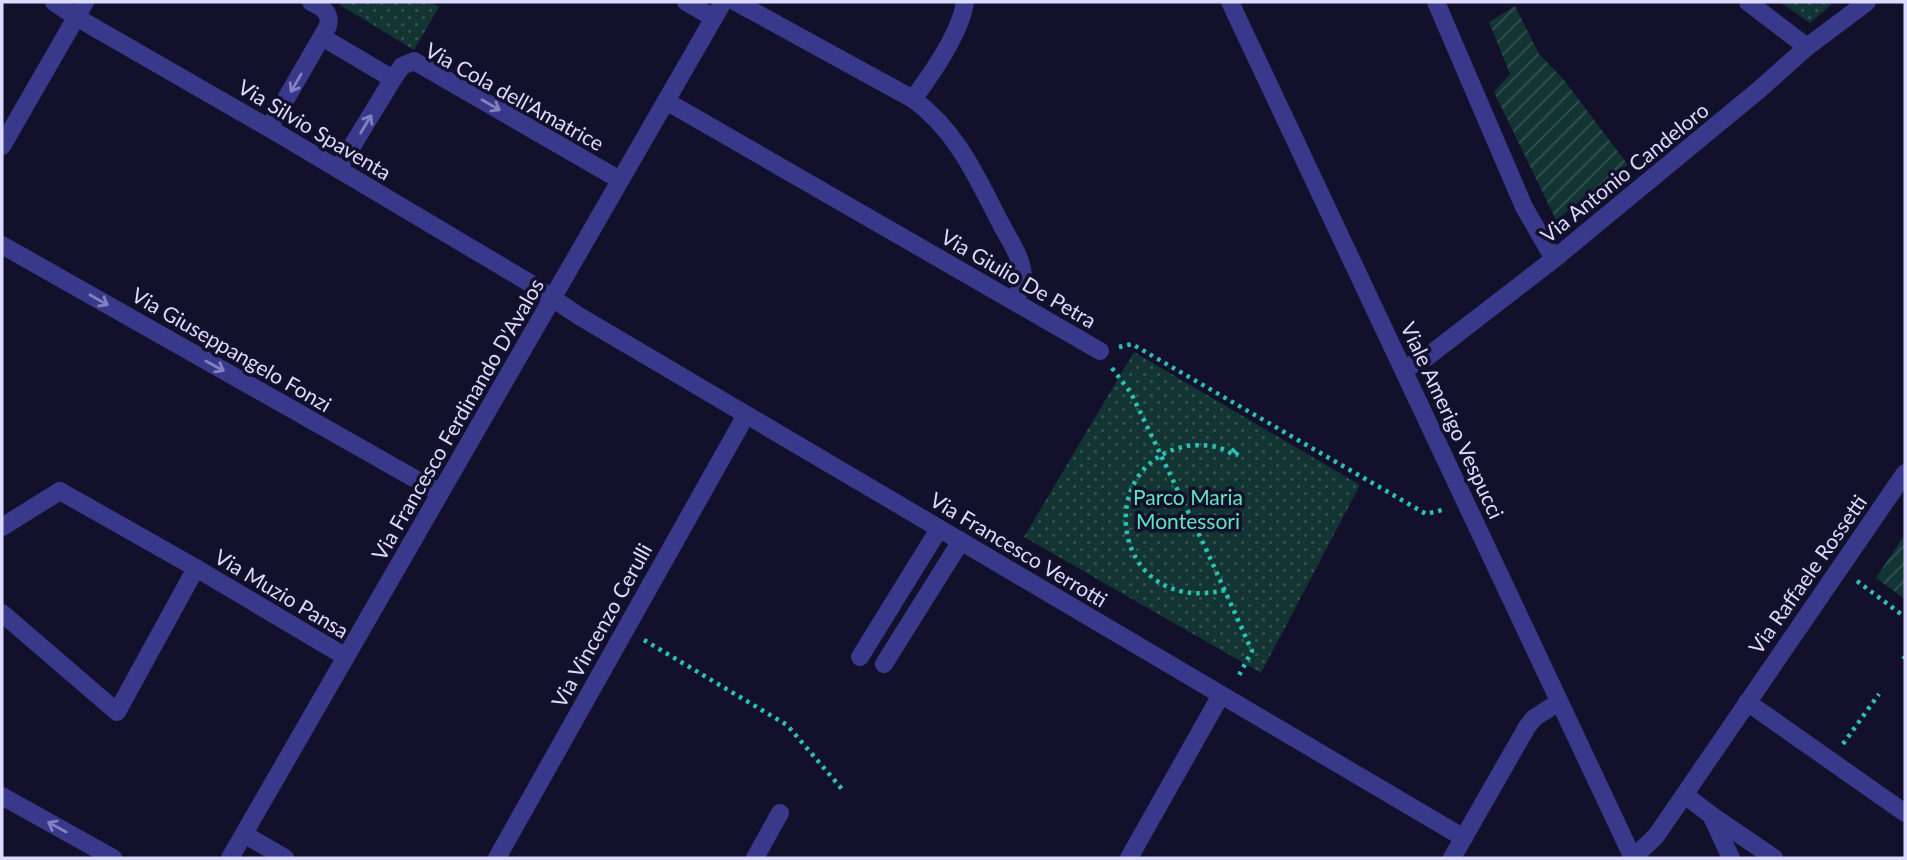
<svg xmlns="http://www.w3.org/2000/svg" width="1907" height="860" font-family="Lato,sans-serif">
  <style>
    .grass { fill: url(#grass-dots) }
    .garden { fill: url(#garden-furrows) }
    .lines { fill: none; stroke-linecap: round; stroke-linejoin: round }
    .path { stroke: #2bc2b4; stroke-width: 4.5; stroke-dasharray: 3.5 5; stroke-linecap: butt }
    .service { stroke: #39398c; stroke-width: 18 }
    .minor { stroke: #39398c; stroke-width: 18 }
    .tertiary { stroke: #39398c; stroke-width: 18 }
    .oneway { stroke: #8381c0 }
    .labels { text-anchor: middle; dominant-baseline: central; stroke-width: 7; stroke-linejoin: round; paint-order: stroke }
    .street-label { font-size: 21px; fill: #dddaff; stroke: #13102b }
    .park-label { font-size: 21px; fill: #5fe6c0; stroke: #13102b }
  </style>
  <defs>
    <pattern id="grass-dots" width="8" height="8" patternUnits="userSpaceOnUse" patternTransform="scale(1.75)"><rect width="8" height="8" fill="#123533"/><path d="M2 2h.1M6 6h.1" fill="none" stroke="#345252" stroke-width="1.8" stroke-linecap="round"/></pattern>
    <pattern id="garden-furrows" width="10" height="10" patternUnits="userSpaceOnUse" patternTransform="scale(1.75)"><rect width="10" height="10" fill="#123533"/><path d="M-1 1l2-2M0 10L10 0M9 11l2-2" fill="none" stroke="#345252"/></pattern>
  </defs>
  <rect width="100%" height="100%" fill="#13102b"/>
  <g class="grass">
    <path d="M342,2H430L439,7L414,50L340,5Z"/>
    <path d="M1780,2H1834L1810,23Z"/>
    <path d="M1134,352L1360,485L1261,673L1024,537Z"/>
  </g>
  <g class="garden">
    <path d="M1515,6L1539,54L1564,80L1628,165L1556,220L1494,92L1510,74L1489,22Z"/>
    <path d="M1905,534V599L1876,578Z"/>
  </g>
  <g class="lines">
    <g class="path">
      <path d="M1119,347L1132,344L1426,514L1446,509"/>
      <path d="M1112,368L1131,393L1206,549L1252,651L1237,679"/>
      <path d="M1857,581L1905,617"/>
      <path d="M1225,590C1112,617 1090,464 1187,446C1201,444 1221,445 1233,455H1236L1238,451L1235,449L1231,452"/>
      <path d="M644,640L787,725L842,789"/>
      <path d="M1903,659L1905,657"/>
      <path d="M1843,744L1879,694"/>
    </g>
    <g class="service">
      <path d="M1436,2L1524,207L1554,259"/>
      <path d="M913,99C931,75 961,32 965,2"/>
      <path d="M2,527L60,491"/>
      <path d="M2,613L117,712L196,568"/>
      <path d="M860,657L939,529"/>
      <path d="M884,664L961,541"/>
    </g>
    <g class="minor">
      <path d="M54,2L76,17L269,128L528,282L579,316L1464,838"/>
      <path d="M686,2L714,18"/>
      <path d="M736,2L913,99C958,132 977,178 1002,226C1010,241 1022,258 1023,276C1023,285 1018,293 1014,301"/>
      <path d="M1748,2L1807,47"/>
      <path d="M322,37L393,79"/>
      <path d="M666,101L1100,351"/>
      <path d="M269,128L328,26C331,12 323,8 311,2"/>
      <path d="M2,146L85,2"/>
      <path d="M338,169L393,79L402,66L414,61L620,180"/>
      <path d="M2,245L440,493"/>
      <path d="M1404,369L1427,357L1554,259L1760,89L1807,47L1867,2"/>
      <path d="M60,491L196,568L346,657"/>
      <path d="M1747,702L1905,813"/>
      <path d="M1685,795L1711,815L1731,858"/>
      <path d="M2,796L113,858"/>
      <path d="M1711,815L1774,858"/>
      <path d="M244,834L285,858"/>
      <path d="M497,858L746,415"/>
      <path d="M755,858L780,813"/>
      <path d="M1129,858L1221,695"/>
      <path d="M1452,858L1527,727L1534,718L1559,702"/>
      <path d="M1633,858L1656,836L1905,473"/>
    </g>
    <g class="tertiary">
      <path d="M1230,2L1633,858"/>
      <path d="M230,858L723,2"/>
    </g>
  </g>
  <defs><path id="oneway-shaft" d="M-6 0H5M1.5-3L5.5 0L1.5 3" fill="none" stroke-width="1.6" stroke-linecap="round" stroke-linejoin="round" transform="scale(1.75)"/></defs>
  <g class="oneway">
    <use href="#oneway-shaft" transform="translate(296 83) rotate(120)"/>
    <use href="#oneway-shaft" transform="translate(491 105) rotate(30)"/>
    <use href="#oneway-shaft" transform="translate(366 124) rotate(-59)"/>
    <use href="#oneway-shaft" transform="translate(99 300) rotate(30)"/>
    <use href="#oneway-shaft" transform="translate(215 366) rotate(29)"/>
    <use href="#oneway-shaft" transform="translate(57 827) rotate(-151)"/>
  </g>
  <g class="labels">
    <g class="street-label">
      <text transform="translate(515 96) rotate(29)">Via Cola dell'Amatrice</text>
      <text transform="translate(315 129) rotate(31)">Via Silvio Spaventa</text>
      <text transform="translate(1624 172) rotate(-39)">Via Antonio Candeloro</text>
      <text transform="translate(1019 278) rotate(30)">Via Giulio De Petra</text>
      <text transform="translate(232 349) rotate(30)">Via Giuseppangelo Fonzi</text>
      <text transform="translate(457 419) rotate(-60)">Via Francesco Ferdinando D'Avalos</text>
      <text transform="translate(1453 420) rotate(65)">Viale Amerigo Vespucci</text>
      <text transform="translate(1019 549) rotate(31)">Via Francesco Verrotti</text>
      <text transform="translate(1807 574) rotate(-55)">Via Raffaele Rossetti</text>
      <text transform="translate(282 593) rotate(31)">Via Muzio Pansa</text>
      <text transform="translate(601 625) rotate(-61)">Via Vincenzo Cerulli</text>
    </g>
    <g class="park-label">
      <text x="1188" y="496">Parco Maria<tspan x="1188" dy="24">Montessori</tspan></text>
    </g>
  </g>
  <rect width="1907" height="860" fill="none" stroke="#dddaff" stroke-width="7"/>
</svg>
